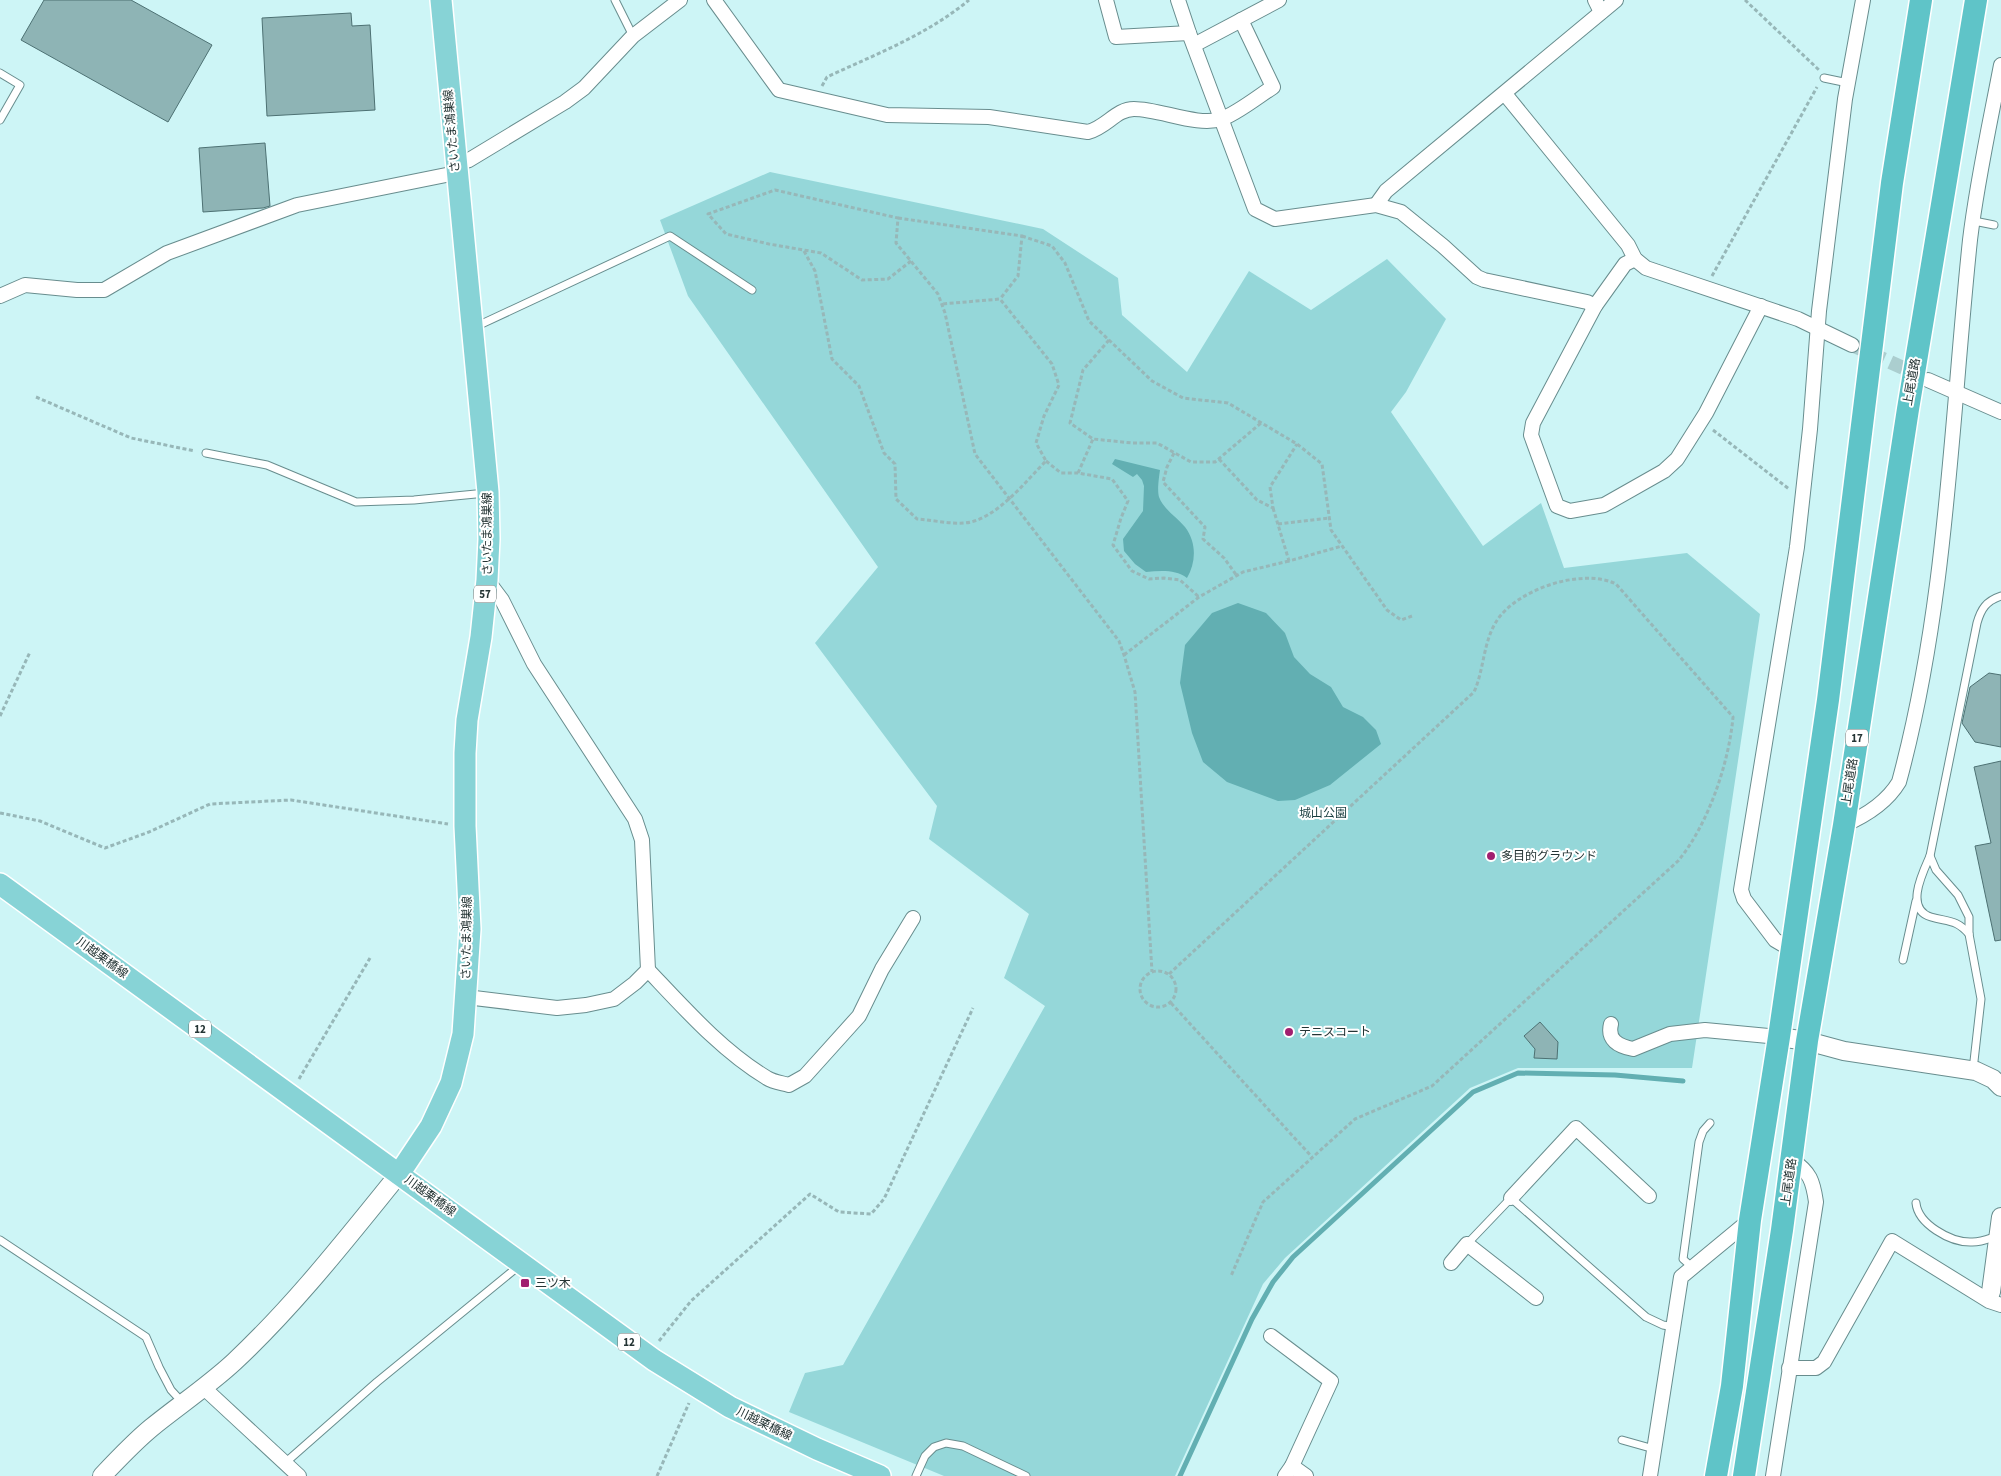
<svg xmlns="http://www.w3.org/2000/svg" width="2001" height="1476" font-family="'Source Sans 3','Noto Sans JP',sans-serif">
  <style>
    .green { fill: #95d7d9 }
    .water { fill: #62afb2 }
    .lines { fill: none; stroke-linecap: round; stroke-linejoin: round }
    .stream { stroke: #62afb2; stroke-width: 5 }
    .building { fill: #8eb4b5; stroke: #4d7173 }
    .minor-tunnel { stroke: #abcecf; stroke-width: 14; stroke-dasharray: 14 7; stroke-linecap: butt }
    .service-casing { stroke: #688d8e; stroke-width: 9 }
    .minor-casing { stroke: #688d8e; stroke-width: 16 }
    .tertiary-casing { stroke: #688d8e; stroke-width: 20 }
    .primary-casing { stroke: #fff; stroke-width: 24 }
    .trunk-casing { stroke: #fff; stroke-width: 25 }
    .path { stroke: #97b7b8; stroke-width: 3; stroke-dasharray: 4 2.5; stroke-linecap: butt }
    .service { stroke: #fff; stroke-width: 7 }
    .minor { stroke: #fff; stroke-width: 14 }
    .tertiary { stroke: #fff; stroke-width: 18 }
    .primary { stroke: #87d3d6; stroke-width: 21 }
    .trunk { stroke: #5fc4c8; stroke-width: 22 }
    .poi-dot { fill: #a11f6f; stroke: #fff; stroke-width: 2 }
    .labels { text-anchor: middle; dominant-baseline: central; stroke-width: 4; stroke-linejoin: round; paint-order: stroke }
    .shield { fill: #fff; stroke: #667171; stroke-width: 1 }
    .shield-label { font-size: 11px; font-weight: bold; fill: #243434 }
    .street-label { font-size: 12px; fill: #243434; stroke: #fff }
    .park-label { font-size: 12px; fill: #183d3f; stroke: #fff }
    .poi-label { font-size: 12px; fill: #243434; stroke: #fff; text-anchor: start }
  </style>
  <rect width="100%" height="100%" fill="#cdf5f6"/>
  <path class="green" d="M770,172L1043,229L1118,278L1122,315L1187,372L1249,271L1311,310L1387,259L1446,319L1406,392L1391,412L1483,546L1541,503L1564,568L1687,553L1760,614L1692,1068H1518L1470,1088L1285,1258L1263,1284L1175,1476H944L789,1412L805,1373L843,1365L1045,1006L1004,978L1029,914L929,839L937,806L815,643L878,567L688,296L660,220Z"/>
  <g class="water">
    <path d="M1115,459L1160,470C1159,477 1157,490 1159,497C1164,510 1177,517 1185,527C1197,543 1196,562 1187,578C1175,569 1160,571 1146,572L1135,564L1124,551L1123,539L1143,511L1144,486L1142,480L1137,474L1133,477L1112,464Z"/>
    <path d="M1238,603L1266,613L1285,633L1294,657L1310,674L1331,687L1343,707L1363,717L1376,730L1381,744L1330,785L1295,800L1278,801L1227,782L1203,762L1192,733L1180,683L1185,645L1212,613Z"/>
  </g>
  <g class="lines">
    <path class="stream" d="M1180,1476L1252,1319L1273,1282L1293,1257L1473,1092L1518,1073L1615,1075L1683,1081"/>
  </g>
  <g class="building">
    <path d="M44,0H131L212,45L168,122L21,40Z"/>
    <path d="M351,13L352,26L370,25L375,110L267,116L262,18Z"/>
    <path d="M265,143L270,206L263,208L203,212L199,148Z"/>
    <path d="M1989,673L2001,675V747L1975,742L1962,723L1970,687Z"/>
    <path d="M2001,761V940L1995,941L1975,846L1991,843L1974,767Z"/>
    <path d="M1540,1022L1558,1042L1557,1059L1534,1058L1535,1049L1524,1036Z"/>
  </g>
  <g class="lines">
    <path class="minor-tunnel" d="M1852,345L1921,376"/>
    <g class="service-casing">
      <g id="service">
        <path d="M615,0L633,36"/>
        <path d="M0,73L20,85L0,120"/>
        <path d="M1824,78L1848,83"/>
        <path d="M1974,221L1994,225"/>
        <path d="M475,327L670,236L752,290"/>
        <path d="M206,453L267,465L356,502L414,500L486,493"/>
        <path d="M1930,856L1936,870L1958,895L1969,917V934L1981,999L1973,1070"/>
        <path d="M1969,934C1956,919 1948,922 1931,917C1904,909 1923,872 1930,856L1977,623C1981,609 1986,601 2001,596"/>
        <path d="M1903,960L1916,901"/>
        <path d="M1916,1203C1918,1224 1950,1242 1970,1242C1980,1243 1988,1239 1997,1236"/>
        <path d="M0,1240L146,1337L159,1367L171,1390L183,1403"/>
        <path d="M1467,1244L1511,1198L1646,1317L1663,1325L1674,1327"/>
        <path d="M1692,1267L1683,1259L1699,1142L1703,1131L1710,1123"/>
        <path d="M1622,1440L1654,1449"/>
        <path d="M285,1463L377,1382L520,1265"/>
        <path d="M916,1476L925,1456L934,1447L946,1443L963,1446L1026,1476"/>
      </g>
    </g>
    <g class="minor-casing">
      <g id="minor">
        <path d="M714,0L779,90L887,115L989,117L1088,132C1107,127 1116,109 1134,109C1160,109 1198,127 1221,119C1235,115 1259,96 1273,87L1241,20"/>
        <path d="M1106,0L1116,37L1189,33"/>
        <path d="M1178,0L1189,33L1255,209L1275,219L1376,205L1401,212L1443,246L1477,277L1484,280L1587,302L1595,306"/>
        <path d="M1595,0L1601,12"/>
        <path d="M1194,45L1279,0"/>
        <path d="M1505,94L1628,245L1635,259L1646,268L1798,319L1852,345"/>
        <path d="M456,164L469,160L565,102L584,88L633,36L680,0"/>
        <path d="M1376,205L1386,191L1616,0"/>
        <path d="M1635,259L1625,264L1595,306L1533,423L1531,435L1557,506L1570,511L1604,505L1664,471L1677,459L1706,413L1761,306"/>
        <path d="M0,296L25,285L77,290H104L167,253L297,205L456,173"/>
        <path d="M1928,380L2001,412"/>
        <path d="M1844,825C1865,816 1887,802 1899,782C1947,605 1951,421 1970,240C1977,181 1990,123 2001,65"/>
        <path d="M1792,950L1775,940L1744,899L1741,890L1797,547L1810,429L1819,311L1845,99L1863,0"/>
        <path d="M648,970C684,1008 722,1051 767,1078C773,1082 782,1083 789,1085L805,1076L859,1016L882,969L913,918"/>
        <path d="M466,997L557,1008L586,1005L614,999L635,983L648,970L642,840L635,819L534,664L502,600L487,580"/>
        <path d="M1611,1024C1607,1040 1618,1046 1633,1049L1670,1034L1705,1030L1779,1037"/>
        <path d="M1511,1198L1576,1128L1649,1196"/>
        <path d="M1451,1263L1467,1244L1536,1298"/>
        <path d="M1271,1336L1331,1381L1292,1466L1285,1476"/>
        <path d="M1789,1368H1816L1824,1362L1892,1241L1989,1301L2001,1305"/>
        <path d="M204,1388L299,1476"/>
        <path d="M1292,1466L1306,1476"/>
        <path d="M1650,1476L1681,1277L1750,1220"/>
        <path d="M1773,1476L1816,1202C1813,1181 1810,1172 1792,1160"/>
      </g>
    </g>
    <g class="tertiary-casing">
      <g id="tertiary">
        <path d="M1779,1037L1807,1041L1844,1051L1976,1071L1993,1079L2001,1087"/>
        <path d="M1991,1292L2001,1217"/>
        <path d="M102,1476C118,1459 133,1443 151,1428C178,1406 208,1386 234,1362C295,1305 347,1238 399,1174"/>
      </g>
    </g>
    <g class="primary-casing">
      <g id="primary">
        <path d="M0,884L654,1360L730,1407L817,1449L880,1476"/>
        <path d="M399,1174L431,1126L451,1083L463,1034L470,929L465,826V753L467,720L481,637L487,580L489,539L488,492L441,0"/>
      </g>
    </g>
    <g class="trunk-casing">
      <g id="trunk">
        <path d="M1716,1476L1732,1386L1750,1220L1779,1037L1828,700L1892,183L1921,0"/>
        <path d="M1744,1476L1782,1230L1807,1041L1844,825L1908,409L1976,0"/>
      </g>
    </g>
    <g class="path">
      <path d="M1745,0L1819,70"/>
      <path d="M822,86L827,77C876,54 927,35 969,0"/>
      <path d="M898,218L1022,236L1018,276L1000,299"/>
      <path d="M1022,236L1052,246L1065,263L1089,321L1152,381L1183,398L1228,403L1297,444L1322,464L1331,530L1387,610L1401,620L1412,616"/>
      <path d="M804,251L815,271L832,359L859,386L884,453L895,464L896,499L917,519C932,520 949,524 964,523C995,521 1025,482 1046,461L1036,443L1044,416L1059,385L1052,364L1000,299L942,304"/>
      <path d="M911,261L888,279L862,280L821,253L769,244L726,234L708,214L775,190L898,218L896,243L938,294L945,313L975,454L1119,641L1124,655L1135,692L1152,972"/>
      <path d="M1712,276L1817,87"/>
      <path d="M1109,340L1083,370L1070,423L1093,439L1132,443H1157L1191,462H1215L1261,423"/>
      <path d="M36,397L131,438L195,451"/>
      <path d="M1713,430L1789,489"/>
      <path d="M1174,453L1167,467L1163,482L1205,527L1203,539L1224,558L1237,576"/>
      <path d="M1219,459L1257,500L1273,508L1270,487L1297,444"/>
      <path d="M1046,461L1061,473H1078L1112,479L1128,501L1121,518L1113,545L1132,571L1149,579L1164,578L1180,580L1199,597"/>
      <path d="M1078,473L1093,439"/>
      <path d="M1273,508L1289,561L1342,546"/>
      <path d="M1278,524L1330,518"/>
      <path d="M1124,655L1199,597L1243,572L1289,561"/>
      <path d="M0,716L30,652"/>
      <path d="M0,813L40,821L105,848L149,832L210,804L291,800L448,824"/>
      <circle cx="1158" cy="989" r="18"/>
      <path d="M1169,974L1474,692C1484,670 1483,643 1496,622C1515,590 1582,567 1616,584L1733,717C1729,763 1708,825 1678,861L1432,1086L1355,1119L1263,1202L1231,1276"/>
      <path d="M1171,1003L1312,1157"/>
      <path d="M299,1079L370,958"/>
      <path d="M659,1341L691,1301L810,1194L839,1212L871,1214L884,1199L973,1008"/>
      <path d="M657,1476L689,1403"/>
    </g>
    <use href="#service" class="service"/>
    <use href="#minor" class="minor"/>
    <use href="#tertiary" class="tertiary"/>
    <use href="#primary" class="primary"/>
    <use href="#trunk" class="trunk"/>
  </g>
  <g class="poi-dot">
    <circle cx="1491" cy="856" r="5"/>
    <circle cx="1289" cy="1032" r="5"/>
    <rect x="520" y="1278" width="10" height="10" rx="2.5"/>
  </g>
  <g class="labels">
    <g class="shield">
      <rect x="474" y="585.5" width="22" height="17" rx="4"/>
      <rect x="1846" y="729.5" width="22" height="17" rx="4"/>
      <rect x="189" y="1020.5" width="22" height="17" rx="4"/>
      <rect x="618" y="1333.5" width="22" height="17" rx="4"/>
    </g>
    <g class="shield-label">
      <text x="485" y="594">57</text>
      <text x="1857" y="738">17</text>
      <text x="200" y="1029">12</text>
      <text x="629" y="1342">12</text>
    </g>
    <g class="street-label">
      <text transform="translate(452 131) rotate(-95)">さいたま鴻巣線</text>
      <text transform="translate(1912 382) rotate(-80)">上尾道路</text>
      <text transform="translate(487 534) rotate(-90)">さいたま鴻巣線</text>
      <text transform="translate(1850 782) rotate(-81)">上尾道路</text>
      <text transform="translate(467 938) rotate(-89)">さいたま鴻巣線</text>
      <text transform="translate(102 958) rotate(36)">川越栗橋線</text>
      <text transform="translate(1789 1182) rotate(-82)">上尾道路</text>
      <text transform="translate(430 1196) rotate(36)">川越栗橋線</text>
      <text transform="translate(764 1424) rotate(26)">川越栗橋線</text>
    </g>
    <g class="park-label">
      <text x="1323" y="813">城山公園</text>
    </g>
    <g class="poi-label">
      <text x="1501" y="856">多目的グラウンド</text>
      <text x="1299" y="1032">テニスコート</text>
      <text x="535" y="1283">三ツ木</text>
    </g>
  </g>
</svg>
